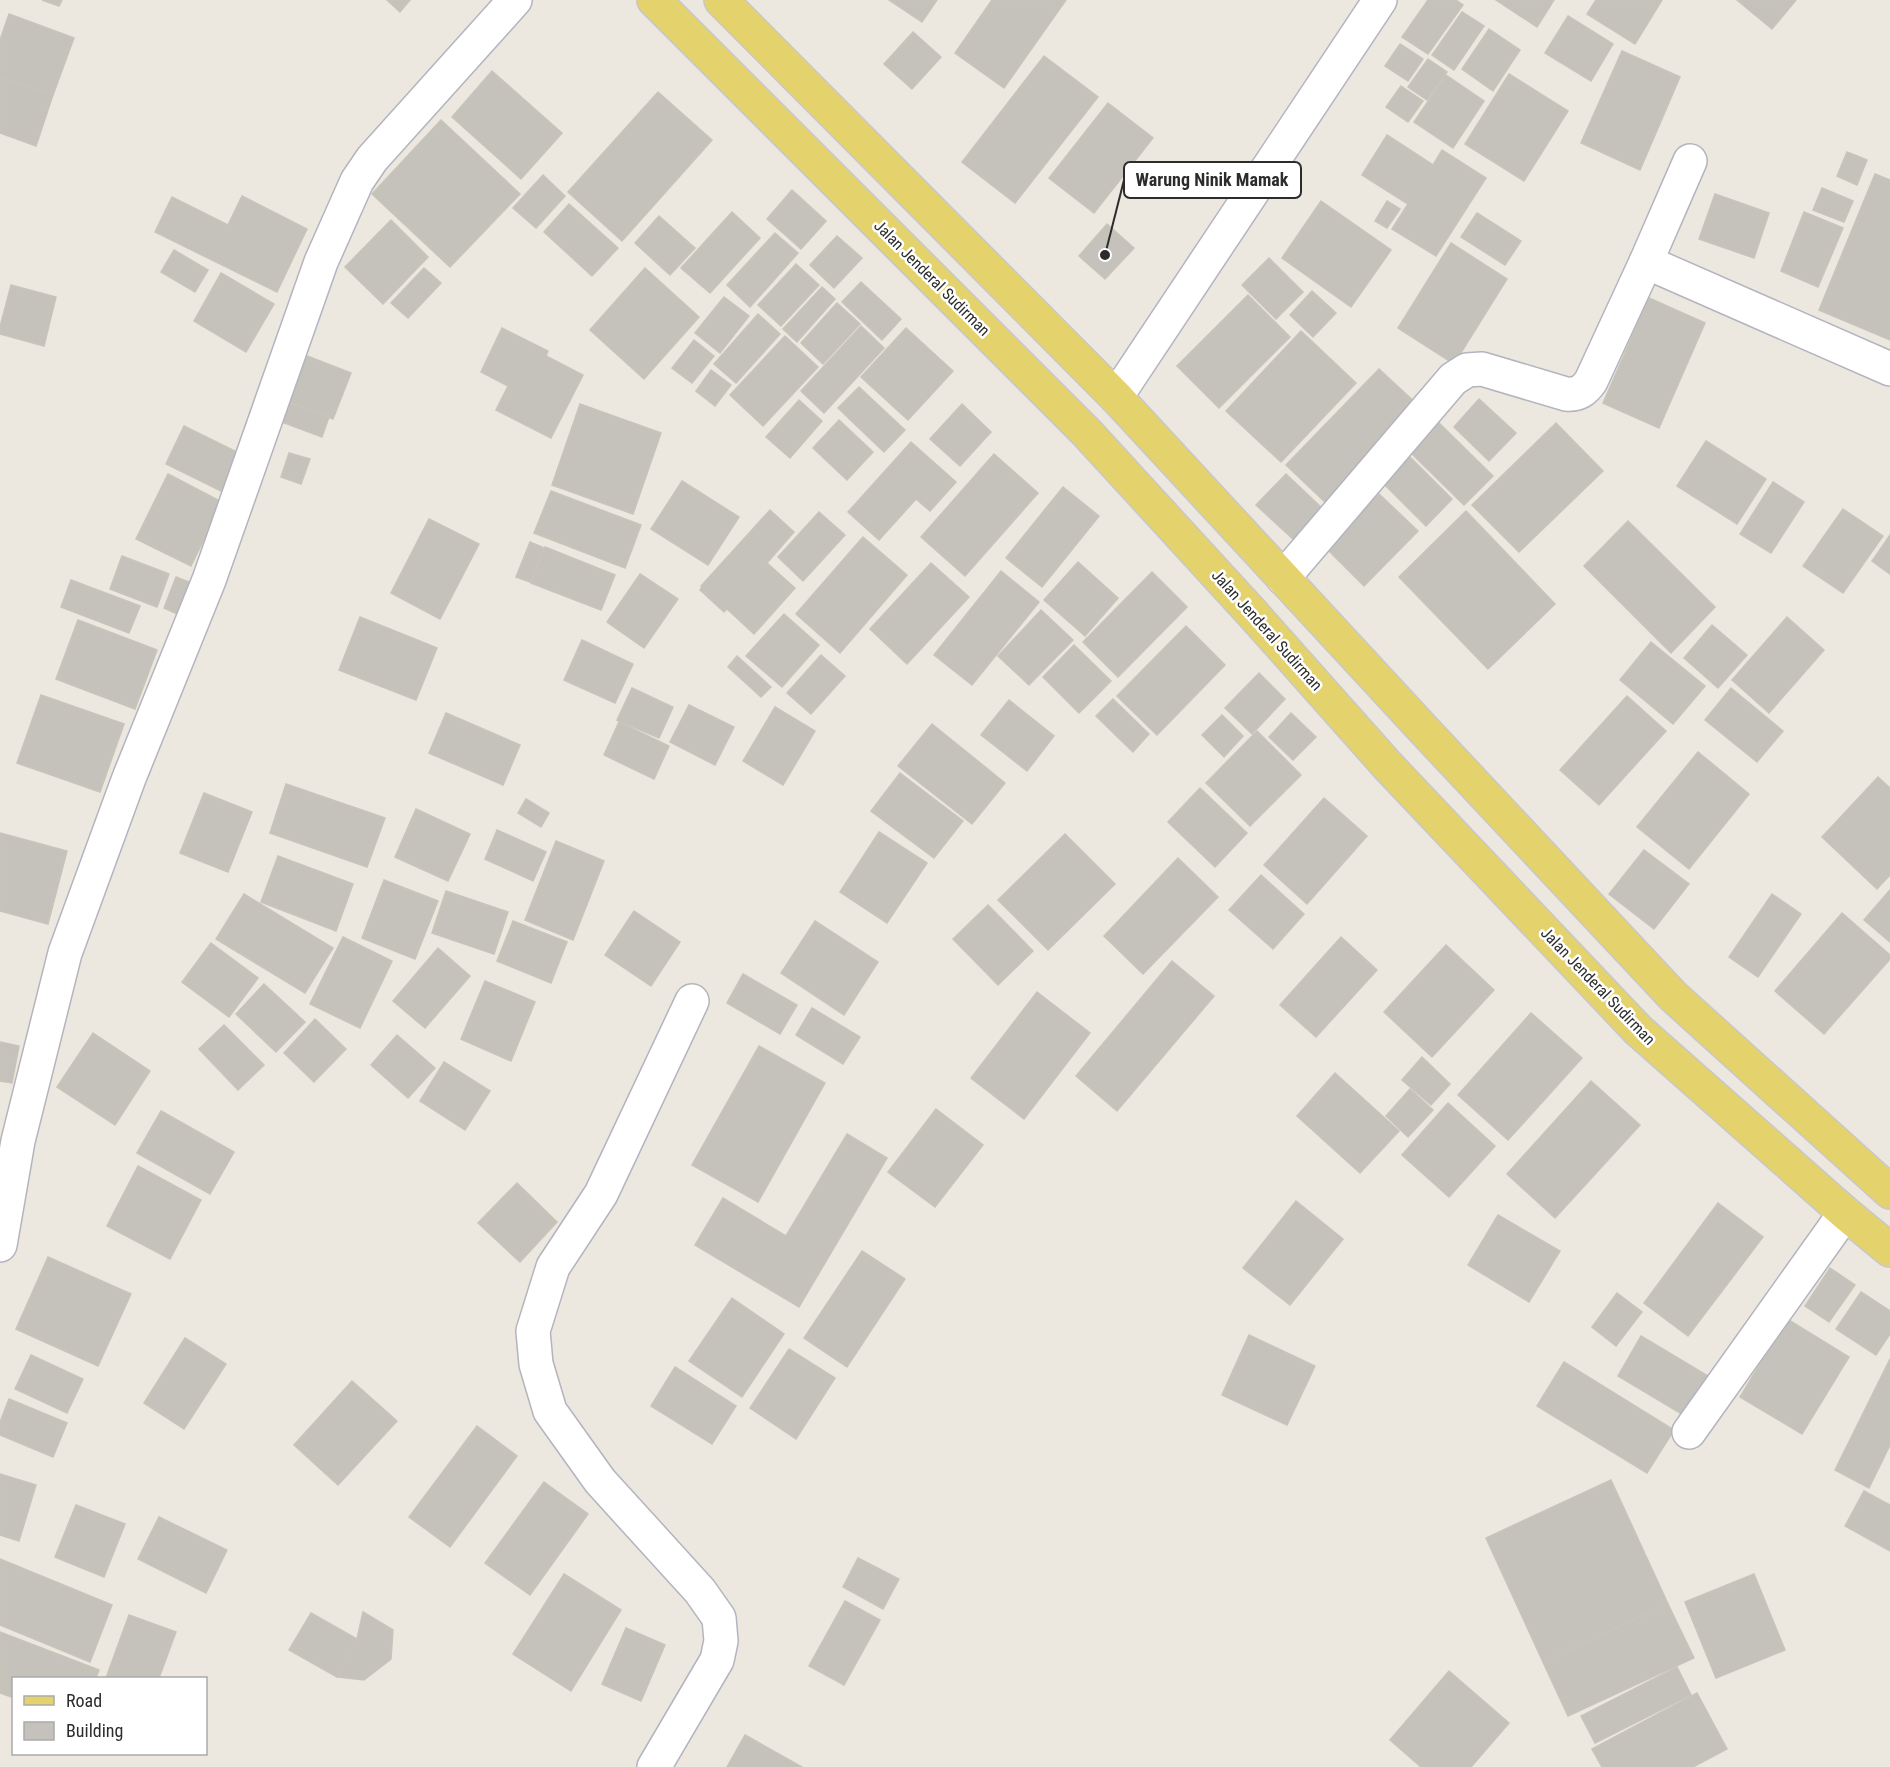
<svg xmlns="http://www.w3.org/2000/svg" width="1890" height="1767" font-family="'Roboto Condensed',sans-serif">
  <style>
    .building { fill: #c5c2bb; stroke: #c8c4b9; stroke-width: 1.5 }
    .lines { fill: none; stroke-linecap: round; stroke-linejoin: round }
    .minor-casing { stroke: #b3b4be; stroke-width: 36 }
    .primary-casing { stroke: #c8c8c8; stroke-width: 36 }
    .minor { stroke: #fff; stroke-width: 33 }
    .primary { stroke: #e4d26d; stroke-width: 33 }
    .labels { text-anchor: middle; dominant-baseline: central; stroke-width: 5; stroke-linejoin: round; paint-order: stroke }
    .street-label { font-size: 16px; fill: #2c2c2c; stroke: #fff }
    .leader { fill: none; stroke: #2c2c2c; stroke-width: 2 }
    .callout-dot { fill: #2c2c2c; stroke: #fff; stroke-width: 2 }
    .callout { fill: #fff; stroke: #2c2c2c; stroke-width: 2 }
    .callout-label { font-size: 18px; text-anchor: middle; font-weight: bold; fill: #2c2c2c }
  </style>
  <rect width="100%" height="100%" fill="#ece8e0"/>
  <g class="building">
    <path d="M42,0H62L59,6Z"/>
    <path d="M387,0H410L400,12Z"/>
    <path d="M889,0H937L922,22Z"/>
    <path d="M992,0H1066L1004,88L955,53Z"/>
    <path d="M1428,0H1456L1463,5L1428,54L1402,37Z"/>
    <path d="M1496,0H1554L1537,27Z"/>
    <path d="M1596,0H1662L1635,44L1587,14Z"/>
    <path d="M1737,0H1796L1772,29Z"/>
    <path d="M1462,12L1484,26L1454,70L1432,55Z"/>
    <path d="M9,14L74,38L53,95L0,77V40Z"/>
    <path d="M1568,16L1613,44L1591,81L1545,53Z"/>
    <path d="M1489,29L1520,50L1493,91L1462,69Z"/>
    <path d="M913,32L941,57L912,89L884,64Z"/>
    <path d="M1400,44L1423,59L1408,81L1385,66Z"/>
    <path d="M1622,51L1680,77L1640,170L1581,143Z"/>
    <path d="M1044,56L1098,97L1015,203L962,162Z"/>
    <path d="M1428,59L1447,72L1427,100L1408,87Z"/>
    <path d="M492,71L562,133L521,179L452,117Z"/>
    <path d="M1509,74L1568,111L1524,181L1465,144Z"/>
    <path d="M1446,75L1484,101L1453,148L1414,122Z"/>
    <path d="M0,77L53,95L36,146L0,133Z"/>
    <path d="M1401,86L1423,101L1408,122L1386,107Z"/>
    <path d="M658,92L712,140L622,241L568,192Z"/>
    <path d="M1108,103L1153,138L1094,213L1049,178Z"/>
    <path d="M441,120L520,194L450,267L372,194Z"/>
    <path d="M1387,135L1433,165L1442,150L1486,178L1436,256L1392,229L1408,204L1362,175Z"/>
    <path d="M1847,152L1867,160L1857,185L1837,176Z"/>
    <path d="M1875,174L1890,180V340L1819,310Z"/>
    <path d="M543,175L565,196L536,228L513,208Z"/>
    <path d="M1822,188L1853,201L1844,222L1813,210Z"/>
    <path d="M792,190L826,221L801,249L767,219Z"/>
    <path d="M1715,194L1769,213L1754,258L1699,239Z"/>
    <path d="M242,196L307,229L277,292L155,232L172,197L228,225Z"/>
    <path d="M1321,201L1391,250L1351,307L1282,258Z"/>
    <path d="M1387,201L1400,209L1387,228L1375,221Z"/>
    <path d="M569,204L618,248L592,276L544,232Z"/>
    <path d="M732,212L760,238L710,293L681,268Z"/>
    <path d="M1804,212L1843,228L1818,287L1781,271Z"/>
    <path d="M1477,213L1521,241L1505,265L1461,237Z"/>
    <path d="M659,216L695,248L670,275L635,243Z"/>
    <path d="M391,220L428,257L383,304L345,267Z"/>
    <path d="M1107,224L1134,248L1105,279L1079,256Z"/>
    <path d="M775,233L798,253L750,307L727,285Z"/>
    <path d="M837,236L862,258L834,288L810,265Z"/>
    <path d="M1451,243L1507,279L1454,364L1398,328Z"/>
    <path d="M174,250L208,270L195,292L161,272Z"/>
    <path d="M1269,258L1303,292L1276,319L1242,285Z"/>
    <path d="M796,264L819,285L781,326L758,305Z"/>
    <path d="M424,268L441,283L408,318L391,303Z"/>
    <path d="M645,268L699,317L644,379L590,330Z"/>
    <path d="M221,273L274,304L246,352L194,321Z"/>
    <path d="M861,282L901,319L882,340L842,302Z"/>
    <path d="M11,285L56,297L44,346L0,334V327Z"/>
    <path d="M822,287L835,299L797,342L783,329Z"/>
    <path d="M1312,291L1336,313L1313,337L1290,315Z"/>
    <path d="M1248,295L1290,337L1219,408L1177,366Z"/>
    <path d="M724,297L749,316L720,353L695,333Z"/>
    <path d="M1649,298L1705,323L1659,428L1603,403Z"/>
    <path d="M837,303L860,324L823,364L801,343Z"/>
    <path d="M758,314L780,334L736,383L714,364Z"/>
    <path d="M861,326L884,348L824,413L801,391Z"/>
    <path d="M502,328L548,351L546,356L583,375L551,438L496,410L508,386L481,372Z"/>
    <path d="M906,328L953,371L908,420L861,377Z"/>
    <path d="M1301,331L1356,383L1281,462L1226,411Z"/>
    <path d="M785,336L818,367L763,426L730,395Z"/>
    <path d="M694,340L714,356L692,383L672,368Z"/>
    <path d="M302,354L351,373L333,419L285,400Z"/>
    <path d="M1379,369L1420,407L1327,504L1286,465Z"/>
    <path d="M711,370L731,385L715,406L696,391Z"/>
    <path d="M859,387L905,430L884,452L838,408Z"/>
    <path d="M1479,399L1516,433L1489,461L1454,427Z"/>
    <path d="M799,400L822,421L790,458L766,437Z"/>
    <path d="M289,403L329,417L322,437L282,422Z"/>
    <path d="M580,404L661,433L633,514L552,485Z"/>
    <path d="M962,404L991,432L960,466L930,439Z"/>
    <path d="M839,420L873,452L847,480L813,448Z"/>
    <path d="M1436,420L1493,476L1464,505L1407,449Z"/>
    <path d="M1556,423L1603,471L1519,552L1472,505Z"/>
    <path d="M184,426L239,453L221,491L166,464Z"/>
    <path d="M1706,441L1766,479L1737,524L1677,486Z"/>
    <path d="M911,442L956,482L930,511L916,499L879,540L848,512Z"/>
    <path d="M289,453L310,459L301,484L281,477Z"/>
    <path d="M994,454L1038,493L965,576L921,537Z"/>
    <path d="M1410,457L1452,499L1426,526L1383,483Z"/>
    <path d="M168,474L222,502L191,566L136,539Z"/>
    <path d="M1286,474L1323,509L1294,540L1256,505Z"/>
    <path d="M682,481L739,517L708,565L651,529Z"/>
    <path d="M1773,482L1804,502L1771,553L1740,534Z"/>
    <path d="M1063,487L1099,516L1042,587L1006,558Z"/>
    <path d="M551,491L641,525L625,568L534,533Z"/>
    <path d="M1379,494L1418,531L1364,586L1326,548Z"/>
    <path d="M1843,509L1883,536L1843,593L1803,566Z"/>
    <path d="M770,510L794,532L767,563L795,588L754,634L727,609L724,612L700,590L702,587L701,586Z"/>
    <path d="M1466,511L1555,604L1488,669L1399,577Z"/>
    <path d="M819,512L845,535L803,581L778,557Z"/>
    <path d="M429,519L479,544L440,619L391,593Z"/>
    <path d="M1628,521L1715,607L1671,653L1584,566Z"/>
    <path d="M1890,535V574L1872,561Z"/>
    <path d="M863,537L907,575L840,653L796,614Z"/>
    <path d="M530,542L544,548L530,582L516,577Z"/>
    <path d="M545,547L615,575L601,610L531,583Z"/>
    <path d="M122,556L169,574L157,607L110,589Z"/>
    <path d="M1078,562L1118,598L1085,636L1044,600Z"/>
    <path d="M931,563L969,597L907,664L870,629Z"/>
    <path d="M1001,571L1039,602L972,685L934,655Z"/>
    <path d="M1152,572L1187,607L1118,677L1083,642Z"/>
    <path d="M640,574L678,599L644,648L607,622Z"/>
    <path d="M176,577L194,584L182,616L164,608Z"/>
    <path d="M71,580L140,606L129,633L61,607Z"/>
    <path d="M1041,610L1073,640L1029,685L998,656Z"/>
    <path d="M784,614L819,645L782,687L746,656Z"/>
    <path d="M360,617L437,648L416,700L339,670Z"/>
    <path d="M1787,617L1824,650L1769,713L1732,680Z"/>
    <path d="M78,620L157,650L135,709L56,679Z"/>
    <path d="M1712,625L1747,655L1718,688L1684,658Z"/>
    <path d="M1186,626L1225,665L1157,735L1117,696Z"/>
    <path d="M582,640L633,664L615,703L564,680Z"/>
    <path d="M1651,642L1705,686L1673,724L1620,680Z"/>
    <path d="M1074,645L1111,681L1079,713L1043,677Z"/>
    <path d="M821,655L845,676L811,714L787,693Z"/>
    <path d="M737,656L771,687L761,697L728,667Z"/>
    <path d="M1259,673L1285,699L1252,734L1225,708Z"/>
    <path d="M632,688L673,707L659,738L617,720Z"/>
    <path d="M1731,688L1783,731L1757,762L1705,720Z"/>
    <path d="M41,695L124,724L100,792L17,763Z"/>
    <path d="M1627,696L1666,731L1599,805L1560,770Z"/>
    <path d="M1113,699L1149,734L1133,752L1096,716Z"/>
    <path d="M1009,700L1054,736L1027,771L981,735Z"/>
    <path d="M689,705L734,727L715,765L670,742Z"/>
    <path d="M775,707L815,731L783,785L743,761Z"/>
    <path d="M446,713L520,745L503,785L429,753Z"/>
    <path d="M1291,713L1316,737L1293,760L1269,737Z"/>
    <path d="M1222,715L1243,736L1224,757L1202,735Z"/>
    <path d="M619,722L669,746L654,779L604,755Z"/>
    <path d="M932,724L1005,783L972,824L898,766Z"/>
    <path d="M1257,731L1301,775L1250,826L1206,783Z"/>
    <path d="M1698,752L1749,794L1689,869L1637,827Z"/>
    <path d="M900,773L963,821L934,858L871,811Z"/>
    <path d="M1878,777L1890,788V875L1877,889L1822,837Z"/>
    <path d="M286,784L385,818L367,867L270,833Z"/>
    <path d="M1200,788L1247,833L1215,867L1168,822Z"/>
    <path d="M204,793L252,812L228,872L180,853Z"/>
    <path d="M1324,798L1367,836L1307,904L1264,865Z"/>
    <path d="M526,799L549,813L541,827L518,813Z"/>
    <path d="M416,809L470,834L448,881L395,857Z"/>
    <path d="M497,830L546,852L533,881L485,859Z"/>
    <path d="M879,832L927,863L887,923L840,892Z"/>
    <path d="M0,833L67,851L48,924L0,911Z"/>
    <path d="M1065,834L1115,884L1048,950L998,900Z"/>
    <path d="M556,841L604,861L573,940L525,920Z"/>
    <path d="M1644,850L1689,884L1654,929L1609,894Z"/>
    <path d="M278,856L353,884L336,931L261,902Z"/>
    <path d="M1178,858L1218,897L1143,974L1104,936Z"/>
    <path d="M1261,875L1304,914L1273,949L1229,910Z"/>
    <path d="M384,880L438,901L415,959L362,938Z"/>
    <path d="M1890,890V942L1864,920Z"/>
    <path d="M446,891L508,912L494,954L432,933Z"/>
    <path d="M244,894L333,948L305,993L216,939Z"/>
    <path d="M1772,894L1801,914L1758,977L1729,957Z"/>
    <path d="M988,905L1033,951L998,985L953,939Z"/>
    <path d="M634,911L680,942L651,986L605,955Z"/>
    <path d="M1842,913L1890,955V959L1824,1034L1775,991Z"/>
    <path d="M513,921L567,942L551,983L497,961Z"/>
    <path d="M815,921L878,962L844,1015L781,973Z"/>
    <path d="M343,937L392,961L360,1028L310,1004Z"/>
    <path d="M1341,937L1377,970L1316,1037L1280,1005Z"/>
    <path d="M211,943L258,978L229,1017L182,982Z"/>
    <path d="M1446,945L1494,990L1432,1057L1384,1012Z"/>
    <path d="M438,948L470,976L425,1028L393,1001Z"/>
    <path d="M1172,961L1214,996L1117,1111L1076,1076Z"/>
    <path d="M743,974L797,1005L780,1034L727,1003Z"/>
    <path d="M485,981L535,1002L511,1061L461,1039Z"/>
    <path d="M264,984L305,1022L276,1052L236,1014Z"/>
    <path d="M1037,992L1090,1033L1024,1119L971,1078Z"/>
    <path d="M812,1008L860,1037L843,1064L796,1035Z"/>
    <path d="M1531,1013L1582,1058L1508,1140L1458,1095Z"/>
    <path d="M315,1019L346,1049L314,1082L284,1053Z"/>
    <path d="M224,1025L264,1065L238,1090L199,1049Z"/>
    <path d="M93,1033L150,1071L115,1125L57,1087Z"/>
    <path d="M397,1035L435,1068L408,1098L371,1065Z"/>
    <path d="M0,1042L19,1046L12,1083L0,1081Z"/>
    <path d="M759,1046L825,1083L758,1202L692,1165Z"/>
    <path d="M1422,1057L1450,1084L1431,1105L1402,1080Z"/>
    <path d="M444,1062L490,1091L465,1130L420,1101Z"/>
    <path d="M1335,1073L1399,1131L1360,1173L1297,1116Z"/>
    <path d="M1591,1081L1640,1125L1555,1218L1507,1174Z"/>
    <path d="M1410,1089L1433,1110L1408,1137L1386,1116Z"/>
    <path d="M1448,1103L1495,1146L1449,1197L1402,1155Z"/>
    <path d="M936,1109L983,1145L935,1207L888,1172Z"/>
    <path d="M161,1111L234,1152L210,1194L137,1153Z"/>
    <path d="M847,1134L887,1158L799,1307L695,1245L723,1198L786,1236Z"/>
    <path d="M138,1166L201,1200L170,1259L107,1226Z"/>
    <path d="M517,1183L557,1222L520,1262L478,1223Z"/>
    <path d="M1296,1201L1343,1239L1290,1305L1243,1268Z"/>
    <path d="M1718,1203L1763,1237L1688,1336L1644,1303Z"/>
    <path d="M1498,1215L1560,1251L1529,1302L1468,1265Z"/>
    <path d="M862,1251L905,1279L847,1367L804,1338Z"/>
    <path d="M48,1257L131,1294L98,1366L16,1329Z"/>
    <path d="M1830,1268L1855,1285L1829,1322L1805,1306Z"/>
    <path d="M1861,1292L1890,1311V1334L1876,1355L1836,1329Z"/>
    <path d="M1617,1293L1642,1312L1616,1346L1592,1327Z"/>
    <path d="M732,1298L784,1334L742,1397L689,1361Z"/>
    <path d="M1787,1319L1849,1357L1802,1434L1740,1397Z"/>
    <path d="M1249,1335L1315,1366L1287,1425L1222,1395Z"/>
    <path d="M1641,1336L1708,1376L1685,1416L1618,1376Z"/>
    <path d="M185,1338L226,1364L184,1429L144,1403Z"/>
    <path d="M789,1349L835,1378L796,1439L750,1408Z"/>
    <path d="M31,1355L83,1379L67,1413L15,1389Z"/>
    <path d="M1890,1359V1445L1869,1488L1835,1470Z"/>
    <path d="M1564,1362L1674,1430L1647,1473L1537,1406Z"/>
    <path d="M675,1367L736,1406L712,1444L651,1406Z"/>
    <path d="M352,1381L397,1421L338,1485L294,1445Z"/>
    <path d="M9,1399L67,1423L53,1457L0,1435V1422Z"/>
    <path d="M477,1426L517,1456L450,1547L409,1517Z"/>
    <path d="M0,1474L36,1485L19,1541L0,1535Z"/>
    <path d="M1611,1480L1668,1604L1543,1662L1486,1538Z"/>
    <path d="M544,1482L588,1514L530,1595L485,1563Z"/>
    <path d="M1864,1491L1890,1505V1551L1845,1526Z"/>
    <path d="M76,1505L125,1524L104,1577L55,1557Z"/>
    <path d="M159,1517L227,1550L206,1593L138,1559Z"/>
    <path d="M858,1558L899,1579L883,1609L843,1587Z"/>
    <path d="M0,1559L112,1605L90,1662L0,1625Z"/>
    <path d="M564,1574L621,1610L571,1691L513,1654Z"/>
    <path d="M1754,1574L1785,1650L1716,1678L1685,1602Z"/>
    <path d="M845,1601L880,1620L844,1685L809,1666Z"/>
    <path d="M1668,1604L1694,1658L1568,1716L1543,1662Z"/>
    <path d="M363,1612L393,1630L391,1659L364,1680L337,1677L357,1639Z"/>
    <path d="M311,1613L357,1639L337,1677L289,1650Z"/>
    <path d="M129,1615L176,1632L159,1678H106Z"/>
    <path d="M626,1628L665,1645L641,1701L602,1684Z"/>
    <path d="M0,1632L99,1670L96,1678H14V1698L0,1693Z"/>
    <path d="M1677,1667L1691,1695L1595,1743L1581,1716Z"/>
    <path d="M1449,1671L1509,1723L1471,1767H1421L1390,1740Z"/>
    <path d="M1697,1693L1727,1749L1693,1767H1602L1592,1749Z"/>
    <path d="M745,1735L802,1767H727Z"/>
  </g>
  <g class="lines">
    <g class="minor-casing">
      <g id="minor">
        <path d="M1646,262L1890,369"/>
        <path d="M1116,397L1380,0"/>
        <path d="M1283,578L1453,379L1467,370L1482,369L1566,394C1578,395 1584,391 1591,381L1646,262L1690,161"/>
        <path d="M0,1245L18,1141L65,953L129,778L209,580L321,262L357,181L372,159L515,0"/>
        <path d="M1689,1432L1845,1213"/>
        <path d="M654,1767L717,1660L721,1641L719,1618L700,1591L600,1481L550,1411L536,1364L533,1331L553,1267L601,1194L692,1001"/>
      </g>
    </g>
    <g class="primary-casing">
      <g id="primary">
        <path d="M654,0L1087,433L1252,613L1387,765L1638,1030L1845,1213L1890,1250"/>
        <path d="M721,0L1116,397L1423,729L1673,996L1890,1192"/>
      </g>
    </g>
    <use href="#minor" class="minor"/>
    <use href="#primary" class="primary"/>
  </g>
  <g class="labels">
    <g class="street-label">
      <text transform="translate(932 278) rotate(45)">Jalan Jenderal Sudirman</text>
      <text transform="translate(1267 630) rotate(48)">Jalan Jenderal Sudirman</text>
      <text transform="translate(1598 986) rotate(46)">Jalan Jenderal Sudirman</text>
    </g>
  </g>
  <path class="leader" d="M1105 255L1124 180"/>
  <circle class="callout-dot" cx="1105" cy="255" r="6"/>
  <rect class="callout" x="1124" y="162" width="177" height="36" rx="6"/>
  <g class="callout-label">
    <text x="1212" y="186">Warung Ninik Mamak</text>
  </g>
  <rect x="12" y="1677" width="195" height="78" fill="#ffffff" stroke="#ababab" stroke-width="1.5"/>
  <rect x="24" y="1696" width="30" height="9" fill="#e4d26d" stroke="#ababab" stroke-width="1.5"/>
  <text x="66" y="1707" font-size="18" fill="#2c2c2c">Road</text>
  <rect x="24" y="1722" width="30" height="18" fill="#c5c2bb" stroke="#ababab" stroke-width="1.5"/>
  <text x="66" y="1737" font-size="18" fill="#2c2c2c">Building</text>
</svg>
